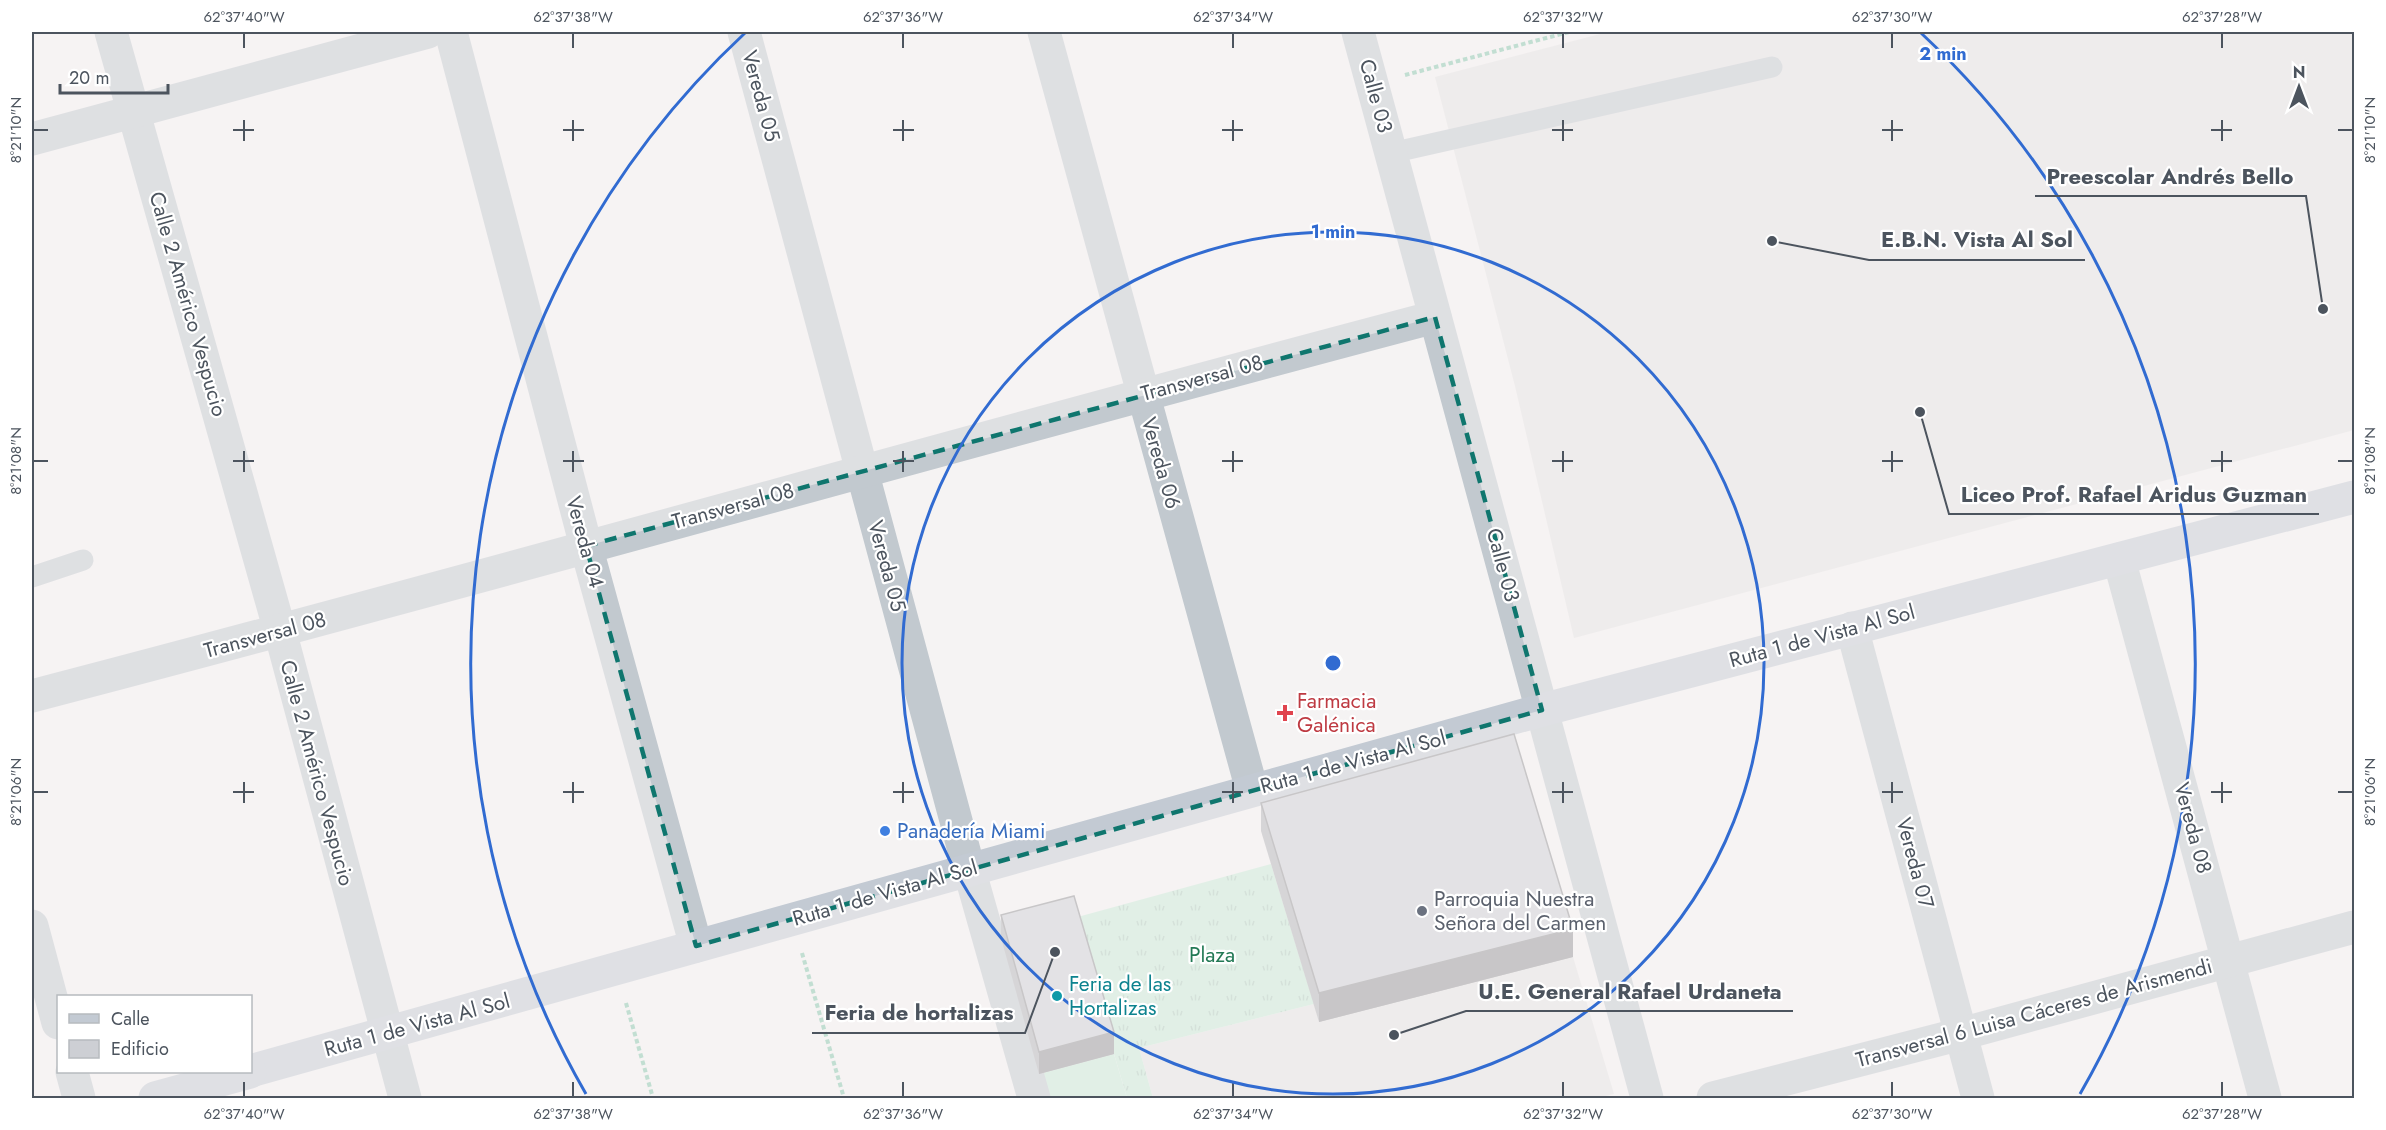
<svg xmlns="http://www.w3.org/2000/svg" width="2386" height="1130" font-family="Jost,sans-serif">
  <style>
    .education { fill: #e5e4e4 }
    .grass { fill: url(#grass-tufts) }
    .pitch { fill: #c8ecd8 }
    .lines { fill: none; stroke-linecap: round; stroke-linejoin: round }
    .path { stroke: #83c6aa; stroke-width: 4; stroke-dasharray: 4.5 3; stroke-linecap: butt }
    .lane { stroke: #c2c9cf; stroke-width: 21 }
    .street { stroke: #c2c9cf; stroke-width: 33 }
    .secondary { stroke: #c3cad3; stroke-width: 33 }
    .wall { fill: #b0b2b6 }
    .shaded-wall { fill: #909194 }
    .building { fill: #cdcfd4; stroke: #909194; stroke-width: 1.5 }
    .marked { fill: none; stroke: #0f766e; stroke-width: 4.5; stroke-dasharray: 12 8; stroke-linejoin: round }
    .ticks { fill: none; stroke: #4c545e; stroke-width: 2 }
    .ring { fill: none; stroke: #316bd1; stroke-width: 3 }
    .health-dot { fill: #e0444e; stroke: #fff; stroke-width: 2 }
    .shop-dot { fill: #3f7fe0; stroke: #fff; stroke-width: 2 }
    .worship-dot { fill: #6b7280; stroke: #fff; stroke-width: 2 }
    .culture-dot { fill: #0f9aa8; stroke: #fff; stroke-width: 2 }
    .labels { text-anchor: middle; dominant-baseline: central; stroke-width: 4.5; stroke-linejoin: round; paint-order: stroke }
    .street-label { font-size: 21px; fill: #4c545e; stroke: #fff }
    .health-label { font-size: 21px; fill: #be3a42; stroke: #fff; text-anchor: start }
    .shop-label { font-size: 21px; fill: #366cbe; stroke: #fff; text-anchor: start }
    .worship-label { font-size: 21px; fill: #5b616d; stroke: #fff; text-anchor: start }
    .park-label { font-size: 21px; fill: #237955; stroke: #fff }
    .culture-label { font-size: 21px; fill: #0d838f; stroke: #fff; text-anchor: start }
    .centre { fill: #316bd1; stroke: #fff; stroke-width: 3 }
    .ring-label { font-size: 18px; text-anchor: middle; font-weight: bold; fill: #316bd1; stroke: #fff; stroke-width: 4.5; stroke-linejoin: round; paint-order: stroke }
    .leader { fill: none; stroke: #4c545e; stroke-width: 2 }
    .callout-dot { fill: #4c545e; stroke: #fff; stroke-width: 2 }
    .callout-label { font-size: 22px; text-anchor: middle; font-weight: bold; fill: #4c545e; stroke: #fff; stroke-width: 4.5; stroke-linejoin: round; paint-order: stroke }
    .neatline { fill: none; stroke: #4c545e; stroke-width: 2 }
    .ticks-label { font-size: 15px; text-anchor: middle; fill: #4c545e }
  </style>
  <defs>
    <pattern id="grass-tufts" width="24" height="20" patternUnits="userSpaceOnUse" patternTransform="scale(1.5)"><rect width="24" height="20" fill="#c8ecd8"/><path d="M3 7l-1-3M5 7V3M7 7l1-3M15 17l-1-3M17 17v-4M19 17l1-3" fill="none" stroke="#adccbc"/></pattern>
  </defs>
  <rect width="100%" height="100%" fill="#f5f3f3"/>
  <g class="education">
    <path d="M1608,32H2354V430L1574,638L1515,386L1435,77Z"/>
    <path d="M1573,957L1614,1094L1597,1098H1153L1139,1048L1314,1004L1319,1021Z"/>
  </g>
  <path class="grass" d="M1271,864L1314,1004L1139,1048L1153,1098H1127L1074,918Z"/>
  <path class="pitch" d="M1114,1054L1127,1098H1047L1039,1074Z"/>
  <g class="lines">
    <g class="path">
      <path d="M1405,75L1569,32"/>
      <path d="M802,953L844,1098"/>
      <path d="M626,1003L653,1098"/>
    </g>
    <g class="lane">
      <path d="M1391,153L1772,67"/>
      <path d="M32,577L83,560"/>
    </g>
    <g class="street">
      <path d="M111,32L280,631L405,1098"/>
      <path d="M451,32L586,546L696,946"/>
      <path d="M744,32L969,869L1034,1098"/>
      <path d="M1044,32L1252,790"/>
      <path d="M1358,32L1647,1098"/>
      <path d="M32,139L428,32"/>
      <path d="M2119,559L2265,1098"/>
      <path d="M1852,628L1978,1098"/>
      <path d="M32,696C501,574 967,440 1435,317"/>
      <path d="M32,926L58,1023"/>
      <path d="M72,1072L79,1098"/>
      <path d="M1713,1098L1961,1034L2354,927"/>
    </g>
    <g class="secondary">
      <path d="M250,1071L1542,710L2354,497"/>
      <path d="M155,1098L250,1072"/>
    </g>
  </g>
  <g class="wall">
    <path d="M1261,803L1573,957L1319,1022L1261,831Z"/>
    <path d="M1001,915L1114,1054L1039,1074L1001,938Z"/>
  </g>
  <g class="shaded-wall">
    <path d="M1573,929V957L1319,1022V993Z"/>
    <path d="M1114,1032V1054L1039,1074V1052Z"/>
  </g>
  <g class="building">
    <path d="M1514,734L1573,929L1319,993L1261,803Z"/>
    <path d="M1074,896L1114,1032L1039,1052L1001,915Z"/>
  </g>
  <path d="M0 0H2386V1130H0ZM1435,317L1542,710L696,946L586,546Z" fill="#f5f3f3" fill-opacity=".55" fill-rule="evenodd"/>
  <path class="marked" d="M1435,317L1542,710L696,946L586,546Z"/>
  <path class="ticks" d="M244,33V48M573,33V48M903,33V48M1233,33V48M1563,33V48M1892,33V48M2222,33V48M244,120V141M573,120V141M903,120V141M1233,120V141M1563,120V141M1892,120V141M2222,120V141M33,130H48M233,130H254M563,130H584M893,130H914M1222,130H1243M1552,130H1573M1882,130H1903M2211,130H2232M2338,130H2353M244,451V472M573,451V472M903,451V472M1233,451V472M1563,451V472M1892,451V472M2222,451V472M33,461H48M233,461H254M563,461H584M893,461H914M1222,461H1243M1552,461H1573M1882,461H1903M2211,461H2232M2338,461H2353M244,782V803M573,782V803M903,782V803M1233,782V803M1563,782V803M1892,782V803M2222,782V803M33,792H48M233,792H254M563,792H584M893,792H914M1222,792H1243M1552,792H1573M1882,792H1903M2211,792H2232M2338,792H2353M244,1082V1097M573,1082V1097M903,1082V1097M1233,1082V1097M1563,1082V1097M1892,1082V1097M2222,1082V1097"/>
  <g class="ring">
    <circle cx="1333" cy="663" r="431"/>
    <path d="M586 1094A862 862 0 0 1 745 33M1921 33A862 862 0 0 1 2080 1094"/>
  </g>
  <path class="health-dot" d="M1282 704h6v6h6v6h-6v6h-6v-6h-6v-6h6z"/>
  <circle class="shop-dot" cx="885" cy="831" r="6"/>
  <circle class="worship-dot" cx="1422" cy="911" r="6"/>
  <circle class="culture-dot" cx="1057" cy="996" r="6"/>
  <g class="labels">
    <g class="street-label">
      <text transform="translate(761 96) rotate(75)">Vereda 05</text>
      <text transform="translate(1376 96) rotate(75)">Calle 03</text>
      <text transform="translate(188 304) rotate(74)">Calle 2 Américo Vespucio</text>
      <text transform="translate(1202 378) rotate(-15)">Transversal 08</text>
      <text transform="translate(1161 463) rotate(74)">Vereda 06</text>
      <text transform="translate(733 506) rotate(-15)">Transversal 08</text>
      <text transform="translate(585 542) rotate(75)">Vereda 04</text>
      <text transform="translate(1503 565) rotate(75)">Calle 03</text>
      <text transform="translate(887 566) rotate(75)">Vereda 05</text>
      <text transform="translate(265 635) rotate(-15)">Transversal 08</text>
      <text transform="translate(1822 636) rotate(-15)">Ruta 1 de Vista Al Sol</text>
      <text transform="translate(1353 762) rotate(-15)">Ruta 1 de Vista Al Sol</text>
      <text transform="translate(317 773) rotate(75)">Calle 2 Américo Vespucio</text>
      <text transform="translate(2193 828) rotate(75)">Vereda 08</text>
      <text transform="translate(1915 863) rotate(75)">Vereda 07</text>
      <text transform="translate(885 893) rotate(-16)">Ruta 1 de Vista Al Sol</text>
      <text transform="translate(2034 1013) rotate(-15)">Transversal 6 Luisa Cáceres de Arismendi</text>
      <text transform="translate(417 1025) rotate(-15)">Ruta 1 de Vista Al Sol</text>
    </g>
    <g class="health-label">
      <text x="1297" y="701">Farmacia<tspan x="1297" dy="24">Galénica</tspan></text>
    </g>
    <g class="shop-label">
      <text x="897" y="831">Panadería Miami</text>
    </g>
    <g class="worship-label">
      <text x="1434" y="899">Parroquia Nuestra<tspan x="1434" dy="24">Señora del Carmen</tspan></text>
    </g>
    <g class="park-label">
      <text x="1212" y="955">Plaza</text>
    </g>
    <g class="culture-label">
      <text x="1069" y="984">Feria de las<tspan x="1069" dy="24">Hortalizas</tspan></text>
    </g>
  </g>
  <circle cx="1333" cy="663" r="9" class="centre"/>
  <g class="ring-label">
    <text x="1943" y="60">2 min</text>
    <text x="1333" y="238">1 min</text>
  </g>
  <path class="leader" d="M2323 309L2306 196H2035M1772 241L1869 260H2085M1920 412L1949 514H2319M1394 1035L1466 1011H1793M1055 952L1025 1033H812"/>
  <g class="callout-dot">
    <circle cx="2323" cy="309" r="6"/>
    <circle cx="1772" cy="241" r="6"/>
    <circle cx="1920" cy="412" r="6"/>
    <circle cx="1394" cy="1035" r="6"/>
    <circle cx="1055" cy="952" r="6"/>
  </g>
  <g class="callout-label">
    <text x="2170" y="184">Preescolar Andrés Bello</text>
    <text x="1977" y="247">E.B.N. Vista Al Sol</text>
    <text x="2134" y="502">Liceo Prof. Rafael Aridus Guzman</text>
    <text x="1630" y="999">U.E. General Rafael Urdaneta</text>
    <text x="919" y="1020">Feria de hortalizas</text>
  </g>
  <rect width="2386" height="1130" fill="none" stroke="#ffffff" stroke-width="66"/>
  <rect x="57" y="995" width="195" height="78" fill="#ffffff" stroke="#b7bbbf" stroke-width="1.5"/>
  <rect x="69" y="1014" width="30" height="9" fill="#c3cad3" stroke="#b7bbbf" stroke-width="1.5"/>
  <text x="111" y="1025" font-size="18" fill="#4c545e">Calle</text>
  <rect x="69" y="1040" width="30" height="18" fill="#cdcfd4" stroke="#b7bbbf" stroke-width="1.5"/>
  <text x="111" y="1055" font-size="18" fill="#4c545e">Edificio</text>
  <g transform="translate(2299 87)" stroke="#ffffff" stroke-width="4.5" paint-order="stroke">
  <path d="M0-4.5L10 22L0 15L-10 22Z" fill="#4c545e"/>
  <text y="-9" font-size="16" font-weight="bold" text-anchor="middle" fill="#4c545e">N</text>
  </g>
  <path d="M60 84v9h108v-9" fill="none" stroke="#4c545e" stroke-width="3"/>
  <text x="69" y="84" font-size="18" fill="#4c545e" stroke="#ffffff" stroke-width="4.5" paint-order="stroke">20 m</text>
  <rect x="33" y="33" width="2320" height="1064" class="neatline"/>
  <g class="ticks-label">
    <text x="244" y="22">62°37'40"W</text>
    <text x="573" y="22">62°37'38"W</text>
    <text x="903" y="22">62°37'36"W</text>
    <text x="1233" y="22">62°37'34"W</text>
    <text x="1563" y="22">62°37'32"W</text>
    <text x="1892" y="22">62°37'30"W</text>
    <text x="2222" y="22">62°37'28"W</text>
    <text transform="translate(16 130) rotate(-90)" y="5">8°21'10"N</text>
    <text transform="translate(2370 130) rotate(-90)" y="5">8°21'10"N</text>
    <text transform="translate(16 461) rotate(-90)" y="5">8°21'08"N</text>
    <text transform="translate(2370 461) rotate(-90)" y="5">8°21'08"N</text>
    <text transform="translate(16 792) rotate(-90)" y="5">8°21'06"N</text>
    <text transform="translate(2370 792) rotate(-90)" y="5">8°21'06"N</text>
    <text x="244" y="1119">62°37'40"W</text>
    <text x="573" y="1119">62°37'38"W</text>
    <text x="903" y="1119">62°37'36"W</text>
    <text x="1233" y="1119">62°37'34"W</text>
    <text x="1563" y="1119">62°37'32"W</text>
    <text x="1892" y="1119">62°37'30"W</text>
    <text x="2222" y="1119">62°37'28"W</text>
  </g>
</svg>
